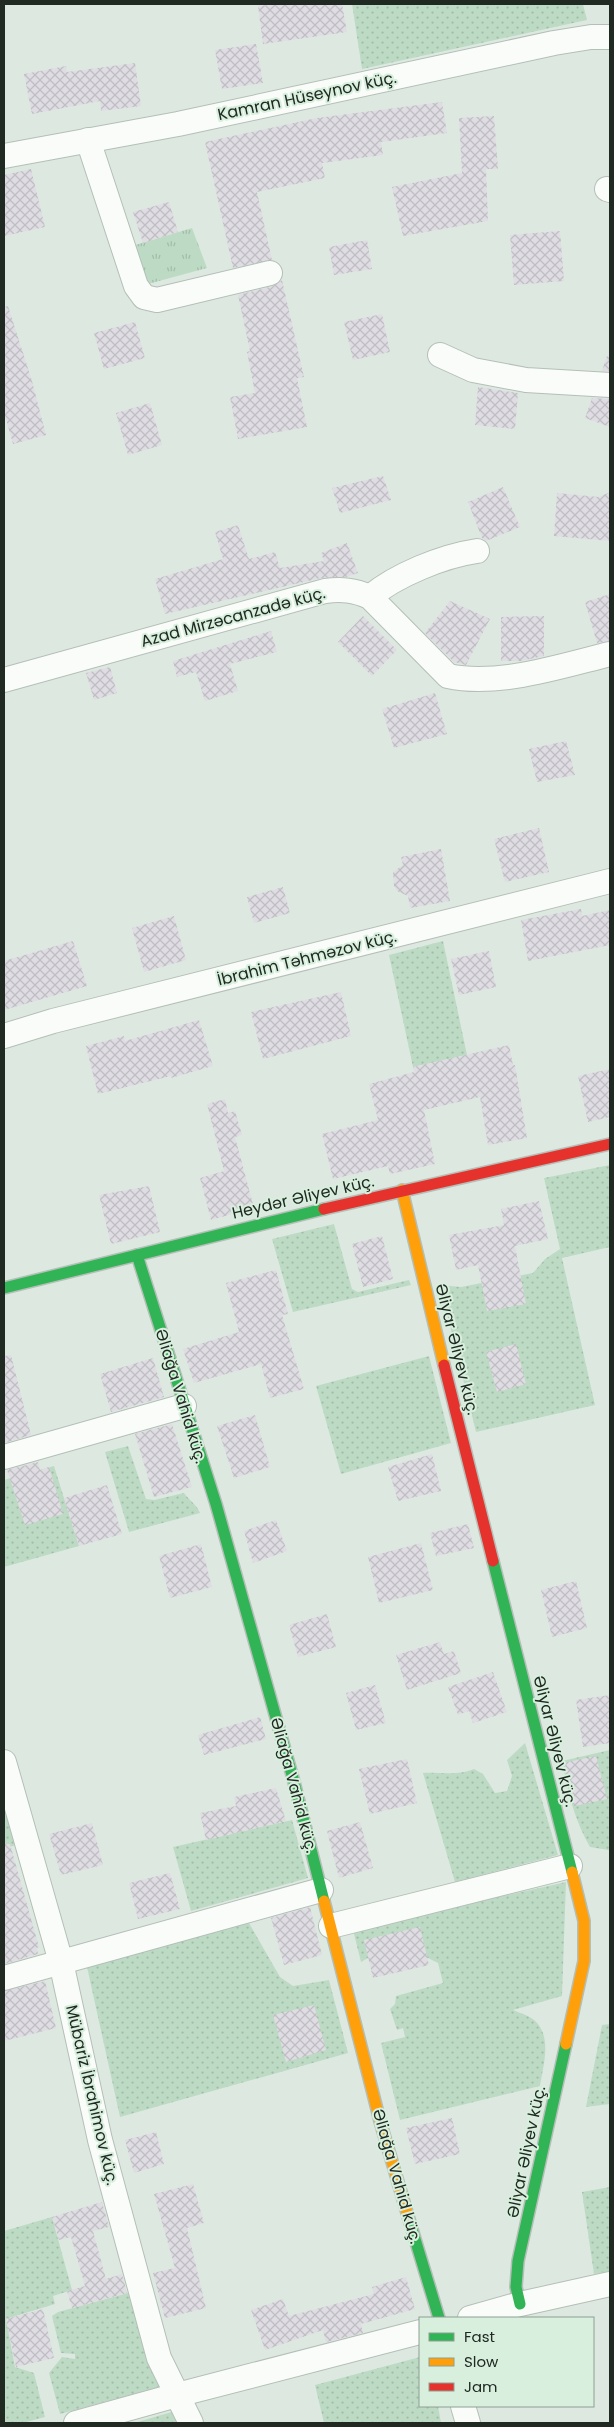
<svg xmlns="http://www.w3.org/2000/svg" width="614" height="2427" font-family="Poppins,sans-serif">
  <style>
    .grass { fill: url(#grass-dots) }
    .park { fill: url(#park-tufts) }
    .building { fill: url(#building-cross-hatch) }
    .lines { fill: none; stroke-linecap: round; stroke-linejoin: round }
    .street-casing { stroke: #b4bfb7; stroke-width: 26 }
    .fast-casing { stroke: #b4bfb7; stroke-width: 14 }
    .slow-casing { stroke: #b4bfb7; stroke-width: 14 }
    .jam-casing { stroke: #b4bfb7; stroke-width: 14 }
    .street { stroke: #fafcfa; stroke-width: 24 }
    .fast { stroke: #30b455; stroke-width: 11 }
    .slow { stroke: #ff9f0a; stroke-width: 11 }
    .jam { stroke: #e5322d; stroke-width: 11 }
    .labels { text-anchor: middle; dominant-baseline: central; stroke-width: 4; stroke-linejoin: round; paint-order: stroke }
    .street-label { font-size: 16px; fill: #202922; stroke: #d7efdc }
  </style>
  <defs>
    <pattern id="grass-dots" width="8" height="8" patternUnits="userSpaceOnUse" patternTransform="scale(1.25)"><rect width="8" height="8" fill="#bddbc4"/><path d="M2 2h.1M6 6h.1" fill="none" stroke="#a2bca8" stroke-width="1.8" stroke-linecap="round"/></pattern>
    <pattern id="park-tufts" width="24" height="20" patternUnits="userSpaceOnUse" patternTransform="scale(1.25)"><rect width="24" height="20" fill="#bddbc4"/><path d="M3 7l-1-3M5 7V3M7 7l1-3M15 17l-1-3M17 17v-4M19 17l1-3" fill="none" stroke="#a2bca8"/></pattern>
    <pattern id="building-cross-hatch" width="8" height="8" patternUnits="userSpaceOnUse" patternTransform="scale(1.25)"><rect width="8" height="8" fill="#dfdde3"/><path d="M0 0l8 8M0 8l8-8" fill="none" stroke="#bfbec2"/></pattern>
  </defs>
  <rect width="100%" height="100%" fill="#dde9e0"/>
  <g class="grass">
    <path d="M352,4H583L587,20L362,69Z"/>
    <path d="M443,941L467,1055L413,1067L389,955Z"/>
    <path d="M610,1165V1247L562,1258L595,1405L476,1432L440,1285L461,1287L533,1273L545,1259L560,1249L544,1178Z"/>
    <path d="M334,1224L352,1289L358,1292L409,1280L411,1285L293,1312L272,1239Z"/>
    <path d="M429,1356L451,1443L341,1474L316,1386Z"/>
    <path d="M128,1446L146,1499L154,1500L184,1493C189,1500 197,1505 200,1513L129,1532L105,1452Z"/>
    <path d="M54,1466L79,1546L4,1567V1480Z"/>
    <path d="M525,1743L558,1855L455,1882L423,1773C442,1772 456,1776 474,1769L483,1774L495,1793L507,1791L512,1776L507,1760Z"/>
    <path d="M610,1750V1850H608L590,1847C573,1817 569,1794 562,1761Z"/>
    <path d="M4,1805L16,1845L4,1849Z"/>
    <path d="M292,1820L308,1878L191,1911L173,1847Z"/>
    <path d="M566,1882L562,1996L513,2010C520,2013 528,2015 534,2020C553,2036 543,2066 540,2086L400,2120L381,2043L405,2037L403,2028L397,2030L390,2009L395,2004L396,1996L443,1983L438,1963L426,1957L368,1958L361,1962L353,1930Z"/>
    <path d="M249,1923L280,1977L293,1986L329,1980L348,2053L120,2117L87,1967Z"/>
    <path d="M610,2024V2104L586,2107L602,2025Z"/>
    <path d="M610,2187V2271L594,2274L582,2192Z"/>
    <path d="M52,2217L72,2290L53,2296L55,2304L6,2319L15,2367L34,2373L45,2417L23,2423H4V2231Z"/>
    <path d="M128,2293L159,2387L60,2414L49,2373L62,2357L75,2359V2354L61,2353L52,2316L58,2312Z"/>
    <path d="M420,2357V2406H438L441,2423H324L315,2385Z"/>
    <path d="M175,2411L179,2423H134Z"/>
  </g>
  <path class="park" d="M192,228L207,268L148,284L132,246Z"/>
  <g class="building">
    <path d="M278,4H342L347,32L263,44L258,6Z"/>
    <path d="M256,44L263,83L222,89L215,50Z"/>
    <path d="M135,63L141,106L101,111L100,101L32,114L24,74L66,66L67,72Z"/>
    <path d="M442,102L447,133L381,142L383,155L322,163L325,178L257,192L272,260L233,268L205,142L317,118Z"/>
    <path d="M494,116L498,169H486L488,221L403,236L392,187L462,173L459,118Z"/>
    <path d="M31,169L45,227L4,236V175Z"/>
    <path d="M169,202L178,232L143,243L133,212Z"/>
    <path d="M560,231L564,281L514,285L510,235Z"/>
    <path d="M367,240L372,269L334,275L329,247Z"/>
    <path d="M282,280L304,377L297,378L307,427L238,439L230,397L255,393L247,352L250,351L238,295L273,286Z"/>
    <path d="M8,306L32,381L46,435L13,444L4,412V307Z"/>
    <path d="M382,314L390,352L353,360L344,322Z"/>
    <path d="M135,322L145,358L104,369L94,333Z"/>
    <path d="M607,356H610V371H602Z"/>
    <path d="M478,387L518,393L515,429L475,425Z"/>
    <path d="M592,398L610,399V427L585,418Z"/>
    <path d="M150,403L162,445L128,455L116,413Z"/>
    <path d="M383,476L391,500L340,513L332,488Z"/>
    <path d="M503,487L520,527L486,541L482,538L468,502Z"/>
    <path d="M610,492V541L554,536L557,493L599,497Z"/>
    <path d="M238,525L249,559L275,552L280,568L324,561L321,553L347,543L358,573L346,577L321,578L165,614L155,579L223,559L215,532Z"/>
    <path d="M610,594V641L597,643L585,602Z"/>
    <path d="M450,601L490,619L466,665L454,662L425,633Z"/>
    <path d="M363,616L397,650L372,676L338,642Z"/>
    <path d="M544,616V656L521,661H501V617Z"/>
    <path d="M271,631L277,652L230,664L238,691L205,701L196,672L177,677L173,661Z"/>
    <path d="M110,667L117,693L94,700L86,673Z"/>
    <path d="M435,693L447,734L394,748L382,709Z"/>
    <path d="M566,741L575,775L537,782L529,749Z"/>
    <path d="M539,828L549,872L505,882L494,839Z"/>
    <path d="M441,849L450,901L410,908L408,896L397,891L394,886L393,872L403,865L401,857Z"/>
    <path d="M283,887L290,913L254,923L247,897Z"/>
    <path d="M581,909L582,916L610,910V945L528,961L521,920Z"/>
    <path d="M174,916L186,960L144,972L132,928Z"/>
    <path d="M73,941L87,986L4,1010V961Z"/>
    <path d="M489,951L496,987L459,995L451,959Z"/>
    <path d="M341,992L351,1036L263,1059L251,1012Z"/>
    <path d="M199,1020L213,1066L171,1078V1076L98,1094L86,1046L124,1036L125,1041Z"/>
    <path d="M509,1045L513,1065H515L527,1138L488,1145L480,1097L424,1110L435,1164L390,1174L388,1166L333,1179L322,1134L378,1120L369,1084L414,1072L413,1067Z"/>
    <path d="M610,1069V1117L588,1122L578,1076Z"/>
    <path d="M225,1099L228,1113L235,1111L242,1135L235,1137L254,1208L211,1220L200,1178L224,1171L207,1104Z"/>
    <path d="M149,1186L160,1232L111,1244L99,1195Z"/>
    <path d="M539,1201L548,1239L515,1246L526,1304L487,1311L478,1265L456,1270L449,1235L504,1225L501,1209Z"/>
    <path d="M382,1236L393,1279L363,1287L352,1244Z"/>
    <path d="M276,1270L288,1314L282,1315L304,1389L270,1398L261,1364L194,1383L183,1349L239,1332L226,1283Z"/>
    <path d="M516,1344L526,1384L497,1392L486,1352Z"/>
    <path d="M11,1355L31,1435L4,1443V1356Z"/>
    <path d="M153,1358L164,1397L111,1412L100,1374Z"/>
    <path d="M255,1415L270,1467L234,1478L217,1426Z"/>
    <path d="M172,1424L192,1487L154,1497L135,1434Z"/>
    <path d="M432,1454L441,1491L398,1501L388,1467Z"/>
    <path d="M38,1462L40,1470L49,1467L63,1514L25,1525L7,1470Z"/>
    <path d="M107,1485L122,1534L79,1546L64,1498Z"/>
    <path d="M276,1520L287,1551L253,1563L244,1531Z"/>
    <path d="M468,1524L474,1548L436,1556L430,1533Z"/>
    <path d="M421,1543L433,1590L379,1603L368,1557Z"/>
    <path d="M201,1544L212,1587L170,1598L159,1556Z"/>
    <path d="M576,1581L587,1628L552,1637L541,1590Z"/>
    <path d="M327,1614L336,1647L298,1657L289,1625Z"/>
    <path d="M440,1642L444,1654L454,1651L461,1673L407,1690L396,1655Z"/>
    <path d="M493,1672L507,1712L473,1723L469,1711L458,1715L448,1687Z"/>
    <path d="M375,1685L386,1723L356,1730L346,1693Z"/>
    <path d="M610,1695V1743L583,1747L576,1700Z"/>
    <path d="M260,1717L266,1739L204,1755L198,1735Z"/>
    <path d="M596,1756L607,1799L574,1806L563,1763Z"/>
    <path d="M407,1759L417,1803L370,1814L359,1769Z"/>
    <path d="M276,1788L286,1821L206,1840L200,1813L236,1806L234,1797Z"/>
    <path d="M360,1822L373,1868L339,1878L327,1831Z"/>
    <path d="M92,1823L103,1865L61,1875L49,1834Z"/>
    <path d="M4,1844H10L39,1947L37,1948L38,1954L4,1964Z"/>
    <path d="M170,1873L180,1909L138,1919L129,1883Z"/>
    <path d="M310,1907L322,1955L284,1965L271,1918Z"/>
    <path d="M420,1927L429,1965L373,1978L364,1940Z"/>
    <path d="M45,1981L56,2028L4,2041V1991Z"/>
    <path d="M314,2005L326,2050L286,2062L273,2015Z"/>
    <path d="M452,2118L460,2154L415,2164L406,2128Z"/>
    <path d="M156,2132L164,2164L134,2173L125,2140Z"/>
    <path d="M193,2184L204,2223L187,2228L206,2308L165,2318L153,2273L175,2268L154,2194Z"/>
    <path d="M102,2202L109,2227L93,2231L106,2279L122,2274L127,2293L72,2308L67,2291L85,2286L71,2237L59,2240L52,2217Z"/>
    <path d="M406,2277L415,2309L361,2324L363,2333L326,2342L323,2330L265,2350L251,2310L283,2299L289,2316L374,2294L372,2287Z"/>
    <path d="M43,2309L54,2358L16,2367L6,2319Z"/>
  </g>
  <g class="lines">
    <g class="street-casing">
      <g id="street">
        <path d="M88,140L136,286L144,297L157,300L270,273"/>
        <path d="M4,156L178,124L554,43L591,37H610"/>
        <path d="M607,189L610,190"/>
        <path d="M440,355L473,370L526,380L610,385"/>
        <path d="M370,597C396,575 443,556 477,551"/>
        <path d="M4,680L325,591C342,589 354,590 370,597L448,676C498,687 561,666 610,654"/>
        <path d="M4,1036L53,1021L610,881"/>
        <path d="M4,1457L184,1406"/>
        <path d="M4,1762L61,1962L100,2140L159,2358L191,2423"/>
        <path d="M331,1926L570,1866"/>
        <path d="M4,1978L321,1890"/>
        <path d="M470,2318L520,2304L610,2284"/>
        <path d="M463,2406L468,2423"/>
        <path d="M76,2423L177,2395L420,2332"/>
      </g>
    </g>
    <g class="fast-casing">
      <g id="fast">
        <path d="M137,1255L216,1504L294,1782L324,1901"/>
        <path d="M4,1288L324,1209"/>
        <path d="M493,1561L572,1872"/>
        <path d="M408,2216L439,2318"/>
        <path d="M520,2304L516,2287L518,2261L566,2044"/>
      </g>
    </g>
    <g class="slow-casing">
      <g id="slow">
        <path d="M402,1190L444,1365"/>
        <path d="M324,1901L380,2121L408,2216"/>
        <path d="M566,2044L584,1961V1921L572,1872"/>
      </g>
    </g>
    <g class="jam-casing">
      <g id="jam">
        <path d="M324,1209L610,1144"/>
        <path d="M444,1365L493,1561"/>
      </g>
    </g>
    <use href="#street" class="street"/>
    <use href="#fast" class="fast"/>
    <use href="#slow" class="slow"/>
    <use href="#jam" class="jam"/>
  </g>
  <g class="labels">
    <g class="street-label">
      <text transform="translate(307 96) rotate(-12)">Kamran Hüseynov küç.</text>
      <text transform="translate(233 617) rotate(-15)">Azad Mirzəcanzadə küç.</text>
      <text transform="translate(307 958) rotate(-14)">İbrahim Təhməzov küç.</text>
      <text transform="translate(303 1197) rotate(-13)">Heydər Əliyev küç.</text>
      <text transform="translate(457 1349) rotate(76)">Əliyar Əliyev küç.</text>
      <text transform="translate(181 1396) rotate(73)">Əliağa Vahid küç.</text>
      <text transform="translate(555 1741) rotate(76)">Əliyar Əliyev küç.</text>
      <text transform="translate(294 1785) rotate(75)">Əliağa Vahid küç.</text>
      <text transform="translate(92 2095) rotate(77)">Mübariz İbrahimov küç.</text>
      <text transform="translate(526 2152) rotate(-78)">Əliyar Əliyev küç.</text>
      <text transform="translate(397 2176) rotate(74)">Əliağa Vahid küç.</text>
    </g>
  </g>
  <rect width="614" height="2427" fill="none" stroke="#202922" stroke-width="10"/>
  <rect x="419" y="2317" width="175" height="90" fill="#d7efdc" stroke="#8ea092"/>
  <rect x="429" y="2333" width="25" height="8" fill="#30b455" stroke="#8ea092"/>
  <text x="464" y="2342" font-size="15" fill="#202922">Fast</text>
  <rect x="429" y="2358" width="25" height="8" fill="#ff9f0a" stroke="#8ea092"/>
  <text x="464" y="2367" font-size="15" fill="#202922">Slow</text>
  <rect x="429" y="2383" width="25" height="8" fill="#e5322d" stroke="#8ea092"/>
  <text x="464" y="2392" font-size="15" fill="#202922">Jam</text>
</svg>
